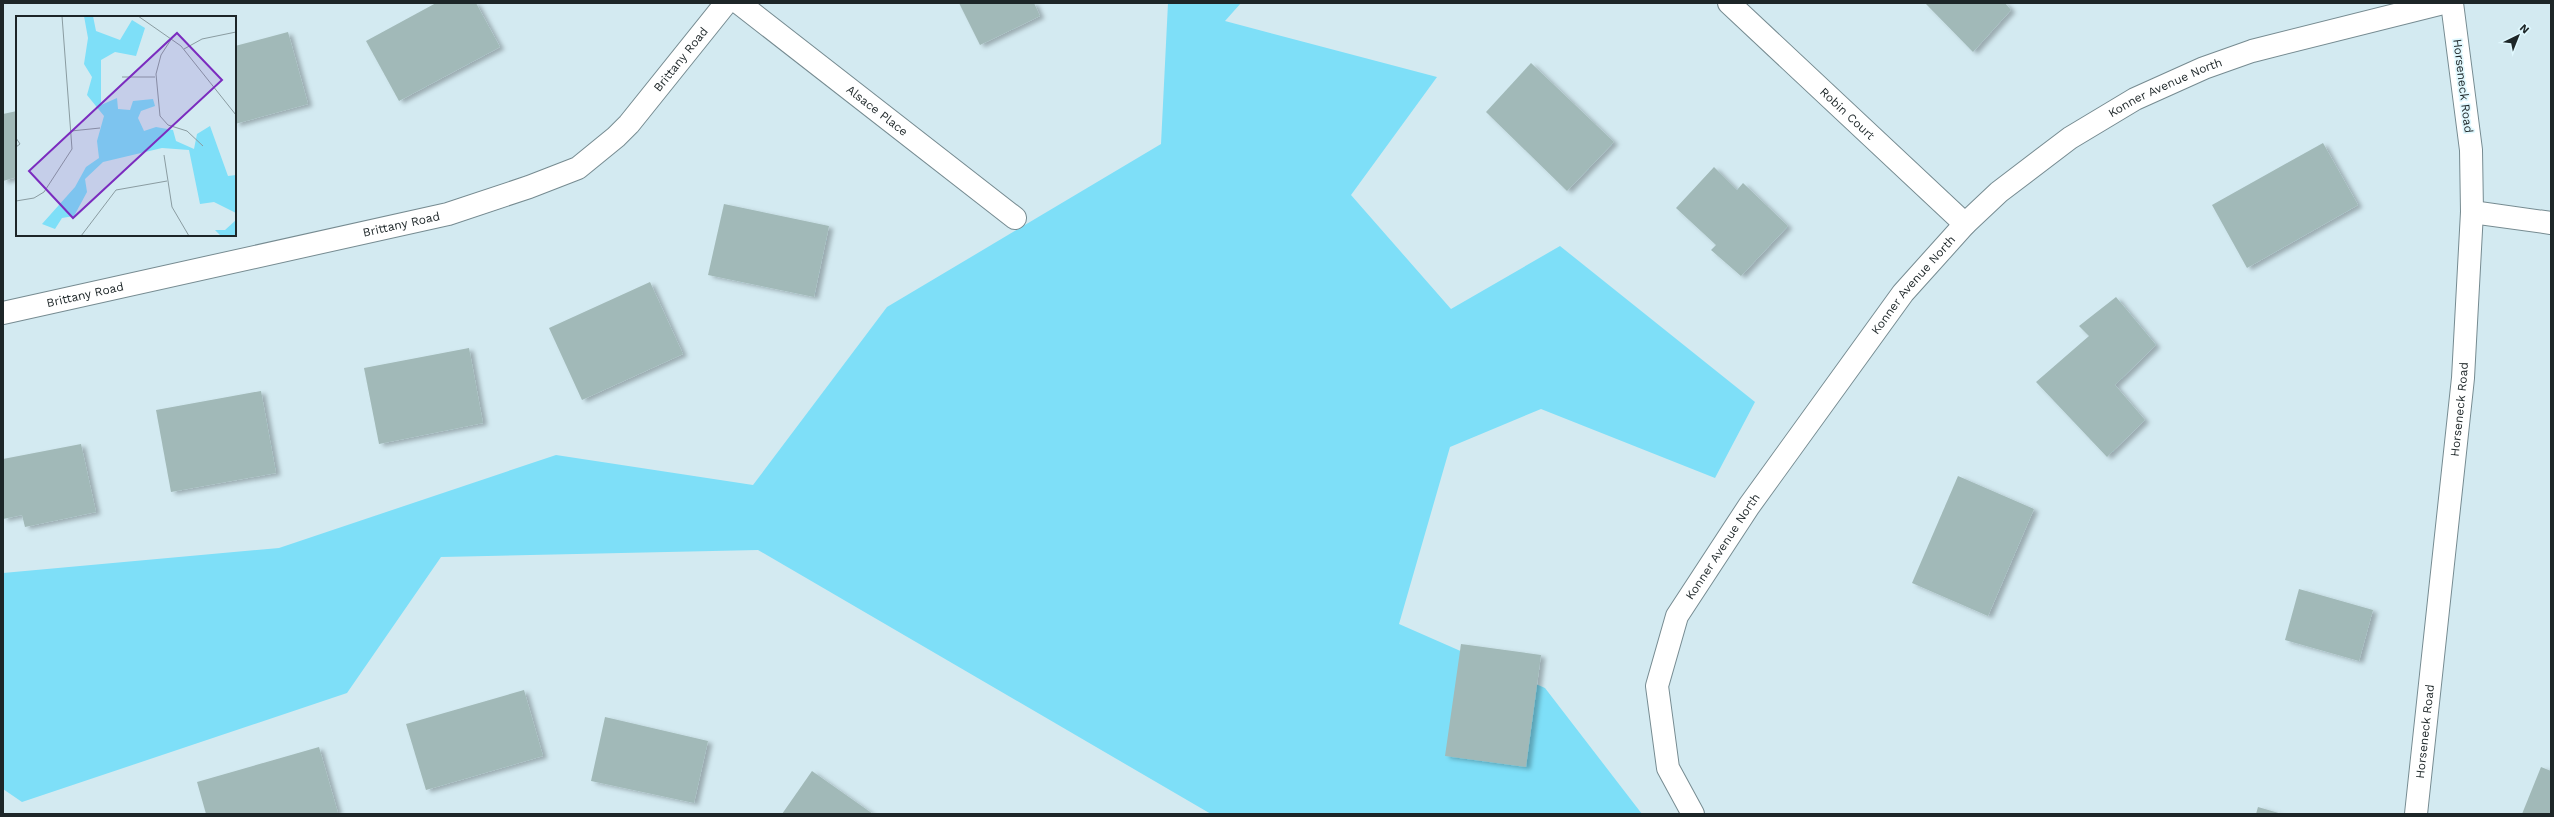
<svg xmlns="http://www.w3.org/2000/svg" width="2554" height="817" font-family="'Work Sans',sans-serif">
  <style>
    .green { fill: #7edff8 }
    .building { fill: #a1b9b8; filter: url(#shadow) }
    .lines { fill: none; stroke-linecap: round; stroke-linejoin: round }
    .minor-casing { stroke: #768b91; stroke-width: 24 }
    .tertiary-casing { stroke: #768b91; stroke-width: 24 }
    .minor { stroke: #fff; stroke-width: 22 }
    .tertiary { stroke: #fff; stroke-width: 22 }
    .labels { text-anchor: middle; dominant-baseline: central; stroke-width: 3.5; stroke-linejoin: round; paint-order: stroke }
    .street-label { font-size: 12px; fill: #1d2628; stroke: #e0f8fe }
    .inset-road { fill: none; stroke: #8a9ca1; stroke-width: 1 }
    .view { fill: #7b2cbf; fill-opacity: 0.15; stroke: #7b2cbf; stroke-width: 2 }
    .inset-edge { fill: none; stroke: #1d2628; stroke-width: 2 }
  </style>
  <defs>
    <filter id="shadow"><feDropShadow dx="4.5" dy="2.5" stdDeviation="2" flood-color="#0004"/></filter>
  </defs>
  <rect width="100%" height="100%" fill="#d3eaf1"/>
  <path class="green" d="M1168,3H1241L1225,21L1437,77L1351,195L1451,309L1560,246L1755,402L1715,478L1541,409L1450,447L1399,624L1545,688L1642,814H1211L758,550L441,557L347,693L22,802L3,789V573L279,548L556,455L753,485L887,307L1161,144Z"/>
  <g class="building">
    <path d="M436,3H476L500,47L399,101L366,41Z"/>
    <path d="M959,3H1034L1040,16L980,45Z"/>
    <path d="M1925,3H2005L2011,10L1973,52Z"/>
    <path d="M288,32L308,104L235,124V46Z"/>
    <path d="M1531,63L1614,142L1567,191L1486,112Z"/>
    <path d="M17,111V177L3,181V114Z"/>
    <path d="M2323,143L2358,205L2247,268L2212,205Z"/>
    <path d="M1714,167L1737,190L1743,183L1788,226L1741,276L1711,250L1716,245L1676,208Z"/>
    <path d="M724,204L829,226L814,297L708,275Z"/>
    <path d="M650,282L683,354L582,400L549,328Z"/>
    <path d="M2116,297L2156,345L2115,385L2145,420L2107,457L2036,382L2089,336L2079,326Z"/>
    <path d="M469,348L483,423L379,444L364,368Z"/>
    <path d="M261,391L276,473L171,492L156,410Z"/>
    <path d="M81,444L96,512L25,527L22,515L3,519V459Z"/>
    <path d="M1958,476L2034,509L1988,616L1912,583Z"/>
    <path d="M2299,589L2373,610L2359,661L2285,640Z"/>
    <path d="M1461,644L1541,655L1526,767L1445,756Z"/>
    <path d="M524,690L543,756L426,790L406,724Z"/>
    <path d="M605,717L708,741L694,803L591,781Z"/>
    <path d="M319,747L338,813L206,814L197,782Z"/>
    <path d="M2541,767L2551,771V814H2522Z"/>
    <path d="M812,771L873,814H782Z"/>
    <path d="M2258,807L2282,814H2256Z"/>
  </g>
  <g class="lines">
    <g class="minor-casing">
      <g id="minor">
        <path id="s1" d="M739,3L1015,218"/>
        <path id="s2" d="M1729,3L1965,224"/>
        <path d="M2472,212L2551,223"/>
        <path id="s3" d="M3,313L448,214L529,187L578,168L616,137L629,124L726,3"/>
        <path id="s4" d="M1693,814L1668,768L1657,686L1677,616L1749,506L1903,293L1965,224L1999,192L2070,138L2135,99L2204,68L2252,51L2443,3"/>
      </g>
    </g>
    <g class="tertiary-casing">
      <g id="tertiary">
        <path id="s5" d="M2416,814L2463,378L2472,212L2471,150L2452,3"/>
      </g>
    </g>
    <use href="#minor" class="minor"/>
    <use href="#tertiary" class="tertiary"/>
  </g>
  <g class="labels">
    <g class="street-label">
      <text stroke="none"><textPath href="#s3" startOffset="744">Brittany Road</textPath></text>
      <text transform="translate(2463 86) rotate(83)">Horseneck Road</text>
      <text stroke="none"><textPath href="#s4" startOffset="939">Konner Avenue North</textPath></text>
      <text stroke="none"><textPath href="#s1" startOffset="175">Alsace Place</textPath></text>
      <text stroke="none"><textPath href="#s2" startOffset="162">Robin Court</textPath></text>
      <text stroke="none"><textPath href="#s3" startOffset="408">Brittany Road</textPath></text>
      <text stroke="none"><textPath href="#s4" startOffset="615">Konner Avenue North</textPath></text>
      <text stroke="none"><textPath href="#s3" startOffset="84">Brittany Road</textPath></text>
      <text stroke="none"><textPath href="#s5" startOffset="407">Horseneck Road</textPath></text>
      <text stroke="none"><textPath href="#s4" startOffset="291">Konner Avenue North</textPath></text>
      <text stroke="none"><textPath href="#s5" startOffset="83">Horseneck Road</textPath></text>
    </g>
  </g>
  <g transform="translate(16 16)">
    <rect width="220" height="220" fill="#d3eaf1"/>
    <path d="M68,0H77L80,15L104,24L116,4L129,12L120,40L99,36L85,44V89L101,82L102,93L114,94L117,85L137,83L139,90L125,95L122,102L128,115L140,111L157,114L160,125L178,133L181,118L194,110L212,160L220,159V197L198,186L184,188L173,134L146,132L87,146L69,163L71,176L58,200L46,202L39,213L26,208L59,171L70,151L83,142L81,125L88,100L71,79L76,61L68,48L72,22ZM220,204V220H205L199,214H209Z" fill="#7edff8"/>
    <path class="inset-road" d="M122,0L165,30L220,99M156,22L145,39L140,58L144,100L152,109L171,115L187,130M168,33L186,23L220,16M106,61H139M55,115L84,112M0,122L4,128L0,131M148,139L156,191L173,220M0,185L18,182L28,176L56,133L46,0M65,220L100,174L151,165"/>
    <path class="view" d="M161,17L206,64L57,202L13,155Z"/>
    <rect width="220" height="220" class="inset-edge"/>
  </g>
  <rect width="2554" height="817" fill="none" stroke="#1d2628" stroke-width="8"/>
  <g transform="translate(2518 36) rotate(43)" stroke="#e0f8fe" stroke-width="3" paint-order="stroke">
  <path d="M0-3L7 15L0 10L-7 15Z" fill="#1d2628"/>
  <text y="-6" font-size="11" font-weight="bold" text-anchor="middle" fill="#1d2628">N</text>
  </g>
</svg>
